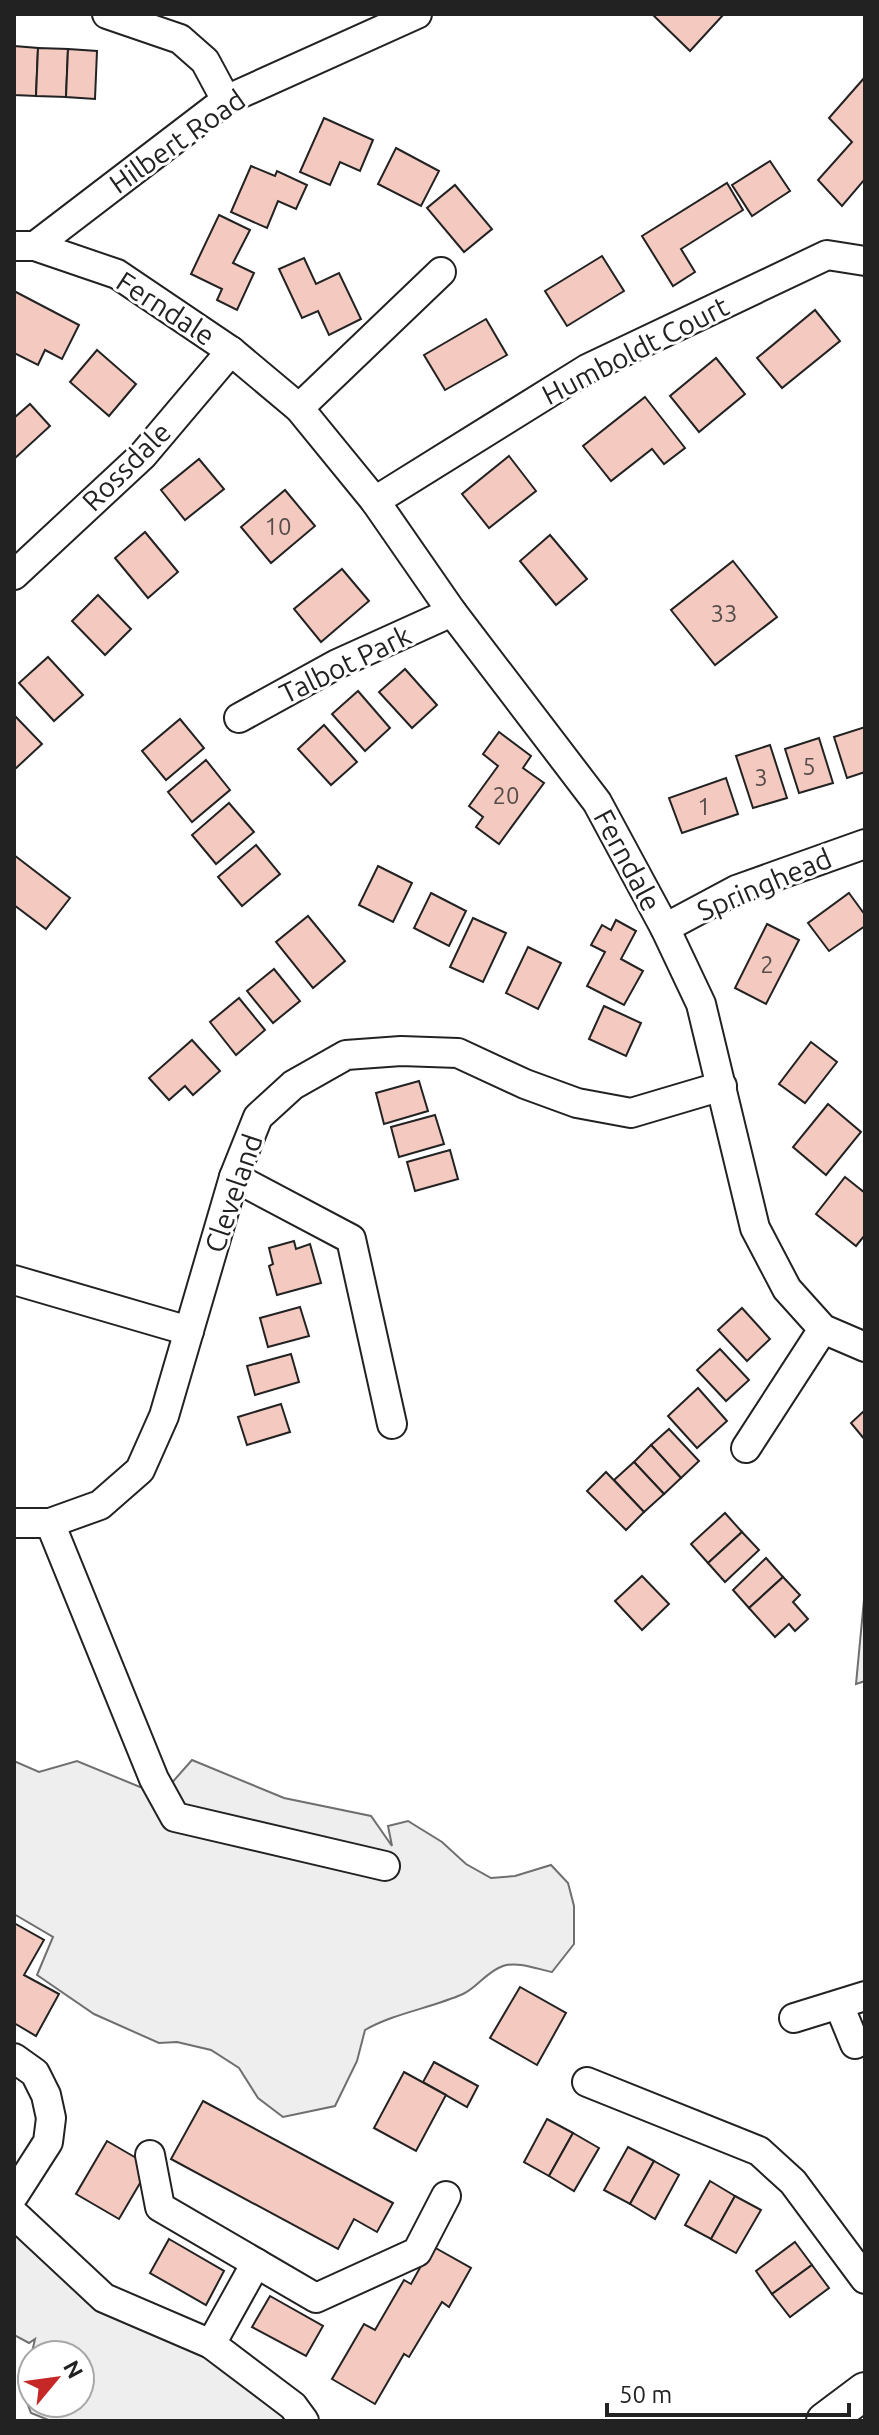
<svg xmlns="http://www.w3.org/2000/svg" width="879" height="2435" font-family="Ubuntu,sans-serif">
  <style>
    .green { fill: #eee; stroke: #6f6f6f; stroke-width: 2; fill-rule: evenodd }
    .building { fill: #f3c9c0; stroke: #222; stroke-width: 2 }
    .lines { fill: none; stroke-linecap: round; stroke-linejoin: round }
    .minor-casing { stroke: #222; stroke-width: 32 }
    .tertiary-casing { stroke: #222; stroke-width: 40 }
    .minor { stroke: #fff; stroke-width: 28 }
    .tertiary { stroke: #fff; stroke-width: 36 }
    .labels { text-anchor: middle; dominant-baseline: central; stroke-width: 6; stroke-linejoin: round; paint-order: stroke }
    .number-label { font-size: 24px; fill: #564c4a }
    .street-label { font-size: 28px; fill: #222; stroke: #fff }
  </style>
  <rect width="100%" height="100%" fill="#fff"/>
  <g class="green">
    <path d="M865,1589V1681L856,1684Z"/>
    <path d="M192,1760L284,1798L371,1816L392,1846L388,1826L408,1821L442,1842L466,1864L491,1878L515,1876L551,1865L568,1883L574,1906V1944L552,1972C537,1969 518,1961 503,1966C487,1971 477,1988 463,1994C431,2008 395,2013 365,2030L357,2061L335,2106L283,2117L258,2098L239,2068L211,2050L177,2042L159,2043L94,2014L37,1975L53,1937L14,1914V1761L39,1772L77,1761L140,1787L169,1786Z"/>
    <path d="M14,2225L209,2349L289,2421H51L31,2413L23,2392L35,2339L29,2343L14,2335ZM32,2355H80V2403H32Z"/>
  </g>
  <g class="building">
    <path d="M652,14H724L690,51Z"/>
    <path d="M14,46L38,48L36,96L14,95Z"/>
    <path d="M38,48L68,49L66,97L36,96Z"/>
    <path d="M68,49L97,51L95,99L66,97Z"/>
    <path d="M865,77V179L842,206L818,180L852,142L829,118Z"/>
    <path d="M324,118L373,140L360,171L340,162L330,185L300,172Z"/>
    <path d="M396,148L439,171L421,206L378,184Z"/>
    <path d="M770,161L790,191L752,216L732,185Z"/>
    <path d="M251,166L275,176L277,171L307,185L296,209L278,201L267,228L231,212Z"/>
    <path d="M727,183L743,210L681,249L695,272L673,286L642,236Z"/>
    <path d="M455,185L492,229L464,252L427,208Z"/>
    <path d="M219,215L250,230L233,263L254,273L237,310L217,300L222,289L191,274Z"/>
    <path d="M602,256L624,291L567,326L545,291Z"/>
    <path d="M304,258L316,284L339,273L361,319L329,335L318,311L302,318L279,269Z"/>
    <path d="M14,291L79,325L62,359L45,350L38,365L14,353Z"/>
    <path d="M815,310L840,341L782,388L757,358Z"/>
    <path d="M486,319L507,355L445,390L424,355Z"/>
    <path d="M97,350L136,384L109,416L70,382Z"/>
    <path d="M716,358L745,394L699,432L670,396Z"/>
    <path d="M645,397L685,448L664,464L652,449L611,481L583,446Z"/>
    <path d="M30,404L50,426L14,459V418Z"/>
    <path d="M509,456L536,491L489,528L462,494Z"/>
    <path d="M199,459L224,489L185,520L161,490Z"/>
    <path d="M285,490L315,526L271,563L241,527Z"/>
    <path d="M145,532L178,572L148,598L115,558Z"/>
    <path d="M550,535L587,579L556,605L520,561Z"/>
    <path d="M733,561L777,617L715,665L671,610Z"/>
    <path d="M342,569L369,601L321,642L294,609Z"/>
    <path d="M98,595L131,629L105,655L72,621Z"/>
    <path d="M48,657L83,695L54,721L19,683Z"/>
    <path d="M405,669L437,705L412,728L379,692Z"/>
    <path d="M358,691L390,728L365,751L332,714Z"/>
    <path d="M14,715L42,744L14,770Z"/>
    <path d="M180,719L204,748L166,780L142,751Z"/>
    <path d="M324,725L357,762L331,785L298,749Z"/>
    <path d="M865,727V772L847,778L834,737Z"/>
    <path d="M499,732L531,756L523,768L544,783L499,844L476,827L483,817L469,806L498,766L483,754Z"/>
    <path d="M819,738L833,783L799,793L785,749Z"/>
    <path d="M770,745L787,798L753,808L736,756Z"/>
    <path d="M206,760L230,790L192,822L168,792Z"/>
    <path d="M726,778L738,814L682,833L669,798Z"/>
    <path d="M229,803L254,832L216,864L192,835Z"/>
    <path d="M256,845L280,874L242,906L218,877Z"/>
    <path d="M14,855L70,898L46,929L14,905Z"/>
    <path d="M378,866L412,883L393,922L359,905Z"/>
    <path d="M431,893L466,911L449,946L414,928Z"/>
    <path d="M849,893L865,915V926L829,951L808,923Z"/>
    <path d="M308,916L345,961L313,988L276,942Z"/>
    <path d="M473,918L506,933L483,982L450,967Z"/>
    <path d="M616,920L636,931L621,959L643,971L624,1005L587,986L605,952L591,945L602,925L611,930Z"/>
    <path d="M767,924L799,940L766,1004L735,988Z"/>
    <path d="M528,947L561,963L538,1009L506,993Z"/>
    <path d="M274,969L300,1001L273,1023L247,991Z"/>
    <path d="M239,998L265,1030L236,1055L210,1022Z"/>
    <path d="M604,1006L641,1023L626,1056L589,1039Z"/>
    <path d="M192,1040L220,1071L193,1095L185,1086L169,1100L149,1078Z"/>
    <path d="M811,1042L837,1062L805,1103L779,1084Z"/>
    <path d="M419,1081L428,1111L384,1124L376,1093Z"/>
    <path d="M828,1104L861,1132L826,1175L793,1147Z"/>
    <path d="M435,1115L444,1144L399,1157L391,1127Z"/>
    <path d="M450,1150L458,1179L415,1191L407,1162Z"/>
    <path d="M845,1177L865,1193V1235L856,1246L816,1214Z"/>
    <path d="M294,1241L296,1249L310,1244L321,1283L277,1295L269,1266L273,1264L269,1248Z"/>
    <path d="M300,1307L309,1336L268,1347L260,1318Z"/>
    <path d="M742,1308L770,1339L747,1361L718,1330Z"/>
    <path d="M720,1349L749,1380L726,1401L697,1370Z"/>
    <path d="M291,1354L299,1382L255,1395L247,1366Z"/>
    <path d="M698,1388L727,1421L697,1448L668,1416Z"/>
    <path d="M281,1404L290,1432L247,1445L238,1417Z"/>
    <path d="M865,1410V1440L851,1423Z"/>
    <path d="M669,1429L699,1461L681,1478L651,1445Z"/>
    <path d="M651,1445L681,1478L664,1494L634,1462Z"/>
    <path d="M634,1462L664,1494L644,1512L614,1480Z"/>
    <path d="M606,1472L644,1512L626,1530L587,1491Z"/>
    <path d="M725,1513L742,1532L708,1563L691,1544Z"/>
    <path d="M742,1532L759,1550L725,1582L708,1563Z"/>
    <path d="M766,1558L783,1577L749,1608L733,1590Z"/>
    <path d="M642,1576L669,1604L642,1630L615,1601Z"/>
    <path d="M783,1577L800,1595L793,1602L808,1619L795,1631L789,1624L775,1637L749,1608Z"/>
    <path d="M14,1923L44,1940L24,1975L59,1994L36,2036L14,2023Z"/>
    <path d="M520,1987L566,2013L537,2065L490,2038Z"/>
    <path d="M434,2062L478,2086L467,2107L423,2082Z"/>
    <path d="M404,2072L446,2095L416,2151L374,2128Z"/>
    <path d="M203,2101L393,2203L377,2232L354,2219L338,2249L171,2159Z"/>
    <path d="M547,2119L573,2133L549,2176L524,2162Z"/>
    <path d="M573,2133L599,2148L574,2191L549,2176Z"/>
    <path d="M107,2141L150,2166L119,2219L76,2194Z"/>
    <path d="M628,2147L654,2161L630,2204L604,2190Z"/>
    <path d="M654,2161L679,2175L655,2219L630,2204Z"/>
    <path d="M710,2181L735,2196L711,2239L685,2225Z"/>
    <path d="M735,2196L761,2210L736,2253L711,2239Z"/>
    <path d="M169,2239L224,2271L206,2305L150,2273Z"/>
    <path d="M795,2242L812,2265L772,2294L756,2271Z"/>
    <path d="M432,2246L471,2268L449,2307L442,2302L409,2357L404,2354L375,2404L332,2379L364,2324L375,2330L404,2280L411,2284Z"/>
    <path d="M812,2265L829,2288L790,2317L772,2294Z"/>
    <path d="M270,2296L323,2326L306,2356L252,2327Z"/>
  </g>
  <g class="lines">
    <g class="minor-casing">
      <g id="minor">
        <path d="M107,14L180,39L205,61L226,100"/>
        <path d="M14,246H35L117,274L231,351L299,408L375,501L452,612L597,802L665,928L701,1004L755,1228L787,1289L823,1329L865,1347"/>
        <path d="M35,246L226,100L417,14"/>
        <path d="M299,408L441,272"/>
        <path d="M375,501L587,369L827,255L865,261"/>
        <path d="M14,575L143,455L231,351"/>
        <path d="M239,718L337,664L452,612"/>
        <path d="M665,928L736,890L865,844"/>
        <path d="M234,1177L351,1239L392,1424"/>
        <path d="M14,1280L189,1331"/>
        <path d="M746,1448L823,1329"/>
        <path d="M14,1523H50L100,1505L140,1470L164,1416L234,1177L258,1117L293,1085L346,1055L401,1051L458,1053L525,1084L577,1103L631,1113L722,1086"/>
        <path d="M50,1523L154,1779L175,1817L385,1866"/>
        <path d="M839,2005L855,2044"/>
        <path d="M794,2018L865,1996"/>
        <path d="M14,2058L35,2073L46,2095L51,2118L48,2142L14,2195"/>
        <path d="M587,2082L759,2151L793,2182L865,2279"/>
        <path d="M150,2155L160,2207L316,2298L417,2252L446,2196"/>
        <path d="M14,2214L104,2298L211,2344L293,2406L304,2421"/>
        <path d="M211,2344L256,2263"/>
      </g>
    </g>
    <g class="tertiary-casing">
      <path id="tertiary" d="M825,2421L865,2391"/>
    </g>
    <use href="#minor" class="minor"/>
    <use href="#tertiary" class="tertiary"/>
  </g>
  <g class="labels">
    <g class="number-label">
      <text x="278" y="526">10</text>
      <text x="724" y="613">33</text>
      <text x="809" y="766">5</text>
      <text x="761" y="777">3</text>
      <text x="506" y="795">20</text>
      <text x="704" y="806">1</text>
      <text x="767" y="964">2</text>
    </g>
    <g class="street-label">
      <text transform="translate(177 141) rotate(-35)">Hilbert Road</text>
      <text transform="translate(166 308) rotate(33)">Ferndale</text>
      <text transform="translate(635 350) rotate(-27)">Humboldt Court</text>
      <text transform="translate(126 466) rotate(-45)">Rossdale</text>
      <text transform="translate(345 664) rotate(-26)">Talbot Park</text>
      <text transform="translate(628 860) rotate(62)">Ferndale</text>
      <text transform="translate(764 884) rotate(-23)">Springhead</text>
      <text transform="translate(233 1193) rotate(-71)">Cleveland</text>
    </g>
  </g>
  <rect width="879" height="2435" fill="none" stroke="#222222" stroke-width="32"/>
  <g transform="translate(56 2379) rotate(61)"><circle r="38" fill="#ffffff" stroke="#a7a7a7" stroke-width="2"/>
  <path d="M0-6L14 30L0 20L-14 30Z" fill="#c62828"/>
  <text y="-12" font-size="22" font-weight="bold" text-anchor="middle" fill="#222222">N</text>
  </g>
  <path d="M607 2403v12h242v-12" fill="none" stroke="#222222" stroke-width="4"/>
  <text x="619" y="2403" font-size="24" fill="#222222" stroke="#ffffff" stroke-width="6" paint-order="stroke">50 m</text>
</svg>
